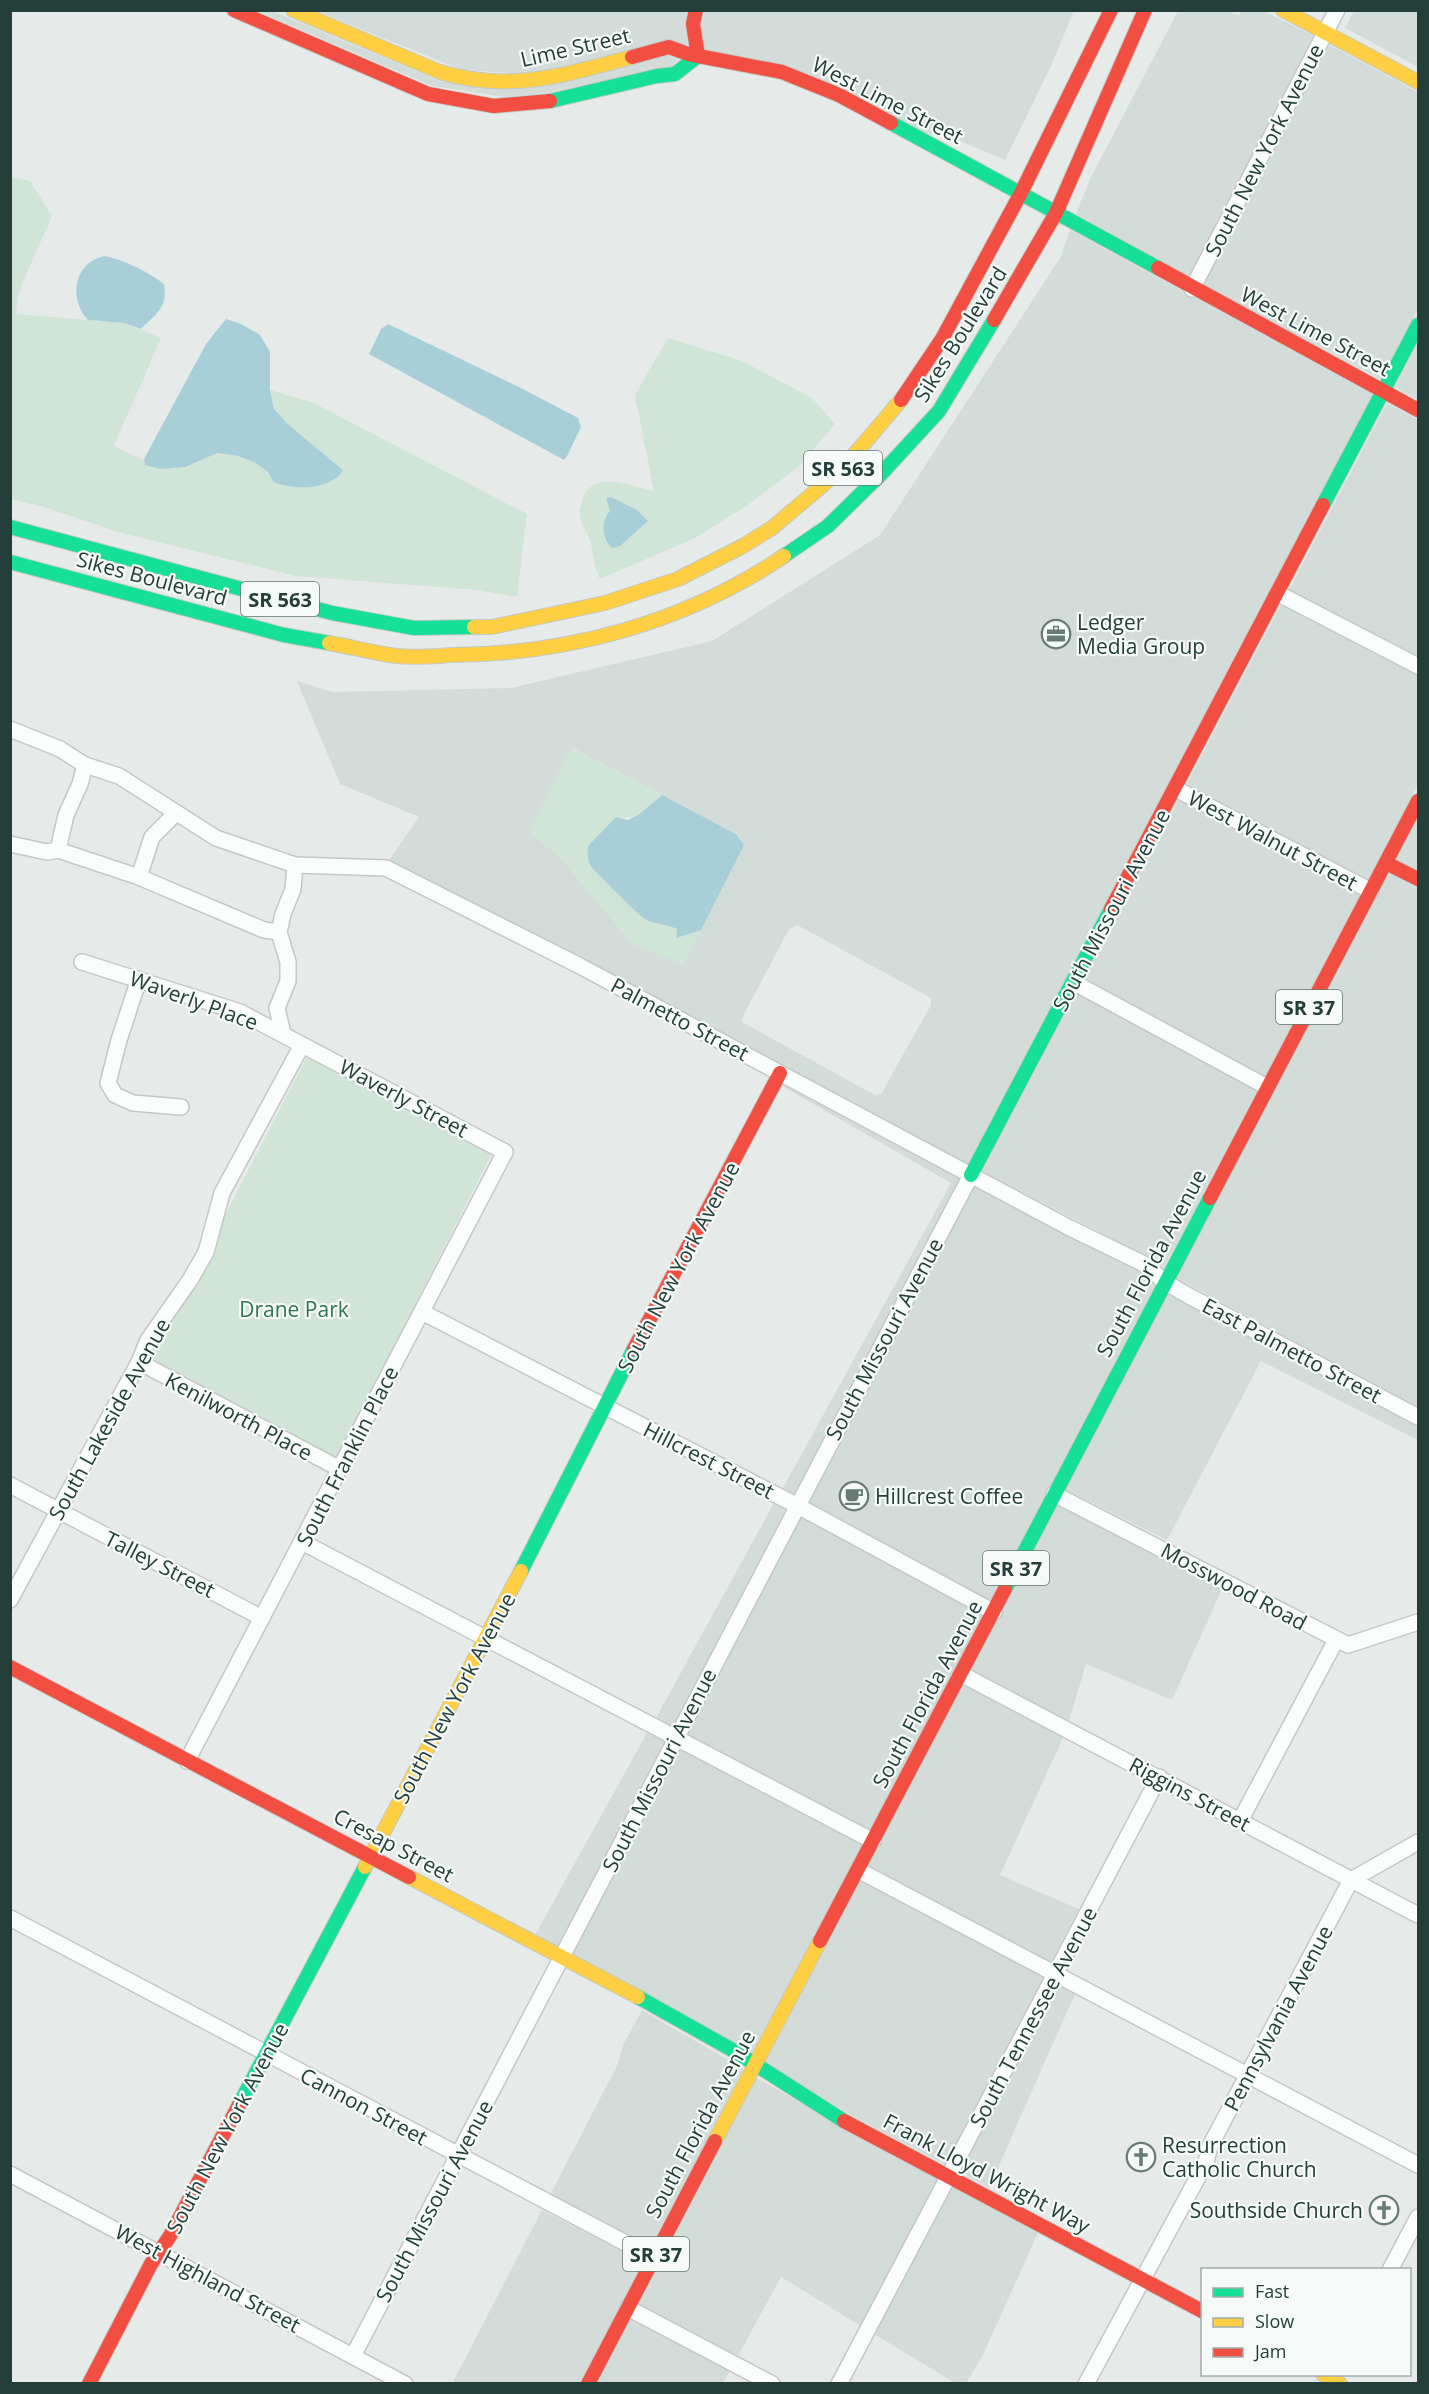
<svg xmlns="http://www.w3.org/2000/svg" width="1429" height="2394" font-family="'Open Sans',sans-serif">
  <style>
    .built { fill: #d4dcd9; fill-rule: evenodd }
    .green { fill: #d0e4d7 }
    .water { fill: #a8cfd8 }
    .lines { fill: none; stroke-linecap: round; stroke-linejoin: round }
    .street-casing { stroke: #c3c8c6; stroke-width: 18 }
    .fast-casing { stroke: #c2c9c6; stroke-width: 16 }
    .slow-casing { stroke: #c2c9c6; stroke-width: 16 }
    .jam-casing { stroke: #c2c9c6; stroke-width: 16 }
    .street { stroke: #fbfcfc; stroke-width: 15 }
    .fast { stroke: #16e098; stroke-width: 14 }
    .slow { stroke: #ffcf43; stroke-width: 14 }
    .jam { stroke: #f24e42; stroke-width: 14 }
    .labels { text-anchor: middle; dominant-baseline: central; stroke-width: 4.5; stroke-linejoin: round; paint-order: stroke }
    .shield { fill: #f5faf8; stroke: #637772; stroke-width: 1.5 }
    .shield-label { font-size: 20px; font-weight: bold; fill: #243f39 }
    .street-label { font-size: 21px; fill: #243f39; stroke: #f5faf8 }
    .poi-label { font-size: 21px; fill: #243f39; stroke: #f5faf8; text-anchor: start }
    .park-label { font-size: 21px; fill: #2e764e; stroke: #f5faf8 }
  </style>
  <rect width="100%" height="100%" fill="#e6ebe9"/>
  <g class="built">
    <path d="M704,10L1074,11L1050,68L1005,160L936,131L934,136L704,49L701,32Z"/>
    <path d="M257,11H273L442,82L668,56L679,60L672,66L551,92L504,97L432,86Z"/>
    <path d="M316,11H688L687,45L525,74L462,70Z"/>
    <path d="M1178,11H1226L1239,15L1241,11H1264L1314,36L1190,277L1076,214L1090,179Z"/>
    <path d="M1354,11H1418V67L1345,28Z"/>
    <path d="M1328,44L1418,92V309L1382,380L1203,285Z"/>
    <path d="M1070,230L1374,395L968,1164L582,958L389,860L419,817L340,784L297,681L332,692L511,688L712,641L880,535L1060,258ZM572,748L736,834L744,845L558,856L530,832ZM797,925L931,998V1005L881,1094L875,1095L742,1022L743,1016L789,929Z"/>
    <path d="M1418,342V400L1395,387Z"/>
    <path d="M1387,403L1418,420V656L1289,590Z"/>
    <path d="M1281,605L1418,676V784L1368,880L1186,785Z"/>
    <path d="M1178,800L1360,895L1265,1076L1084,978Z"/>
    <path d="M1418,818V870L1397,859Z"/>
    <path d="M1389,874L1418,889V1408L1176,1278Z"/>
    <path d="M1076,993L1257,1091L1163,1269L1147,1257L982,1171Z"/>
    <path d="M783,1084L960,1179L794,1494L783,1488L951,1183L782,1086Z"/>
    <path d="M974,1186L1139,1271L1155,1285L991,1601L807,1501Z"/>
    <path d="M1168,1293L1418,1427V1440L1261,1361L1167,1540L1064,1489Z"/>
    <path d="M774,1503L786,1509L673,1726L656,1718Z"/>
    <path d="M1057,1505L1222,1589L1172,1700L1086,1664L1069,1721L971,1670Z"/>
    <path d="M799,1516L983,1616L870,1830L686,1734Z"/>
    <path d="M963,1685L1063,1738L1000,1875L1079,1909L1051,1962L868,1866Z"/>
    <path d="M647,1733L665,1742L559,1947L535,1935Z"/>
    <path d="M678,1749L862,1845L753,2054L573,1954Z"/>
    <path d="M860,1881L1044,1977L946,2165L856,2118L765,2063Z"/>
    <path d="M1058,1984L1075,1994L989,2188L960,2172Z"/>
    <path d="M642,2010L744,2069L651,2247L550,2195L618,2064L623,2045Z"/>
    <path d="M757,2078L938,2180L861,2326L781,2277L738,2356L639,2304Z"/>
    <path d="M952,2187L1038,2233L982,2357L966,2383H955L874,2334Z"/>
    <path d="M542,2210L643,2262L580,2383L452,2384Z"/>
    <path d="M631,2319L730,2371L723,2383L597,2384Z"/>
  </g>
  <g class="green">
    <path d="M10,177L30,181L52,216L19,291L16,314L125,323L161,338L114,446L140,459H144L145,465L217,453L239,456L256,463H335L289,425L274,408L270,390L314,403L527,514L517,597L477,590L296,576L118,532L44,507L11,499Z"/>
    <path d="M668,338L742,361L812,398L835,424L798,467L748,505L695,538L600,579C593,566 594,551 589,538C587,532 583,527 581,521C578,513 581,506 583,498C594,468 633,487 654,491L635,395Z"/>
    <path d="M571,748L662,795C646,806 636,822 616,817L588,846L593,870L609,882L629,906L644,919L677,929V938L701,930L684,965L631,943L558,856L529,832Z"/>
    <path d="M307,1057L492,1153L337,1458L151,1358Z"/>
  </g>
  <g class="water">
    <path d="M104,256C125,260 147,271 164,284C168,309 155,314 141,329L125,323L88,320C68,298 74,263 104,256Z"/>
    <path d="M226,319L241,324L260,335L270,352V390L274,409L289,425L343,470C331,491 293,490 274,482L268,472L256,463L238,456L217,453L185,467L161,469L145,465L144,459L206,344Z"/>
    <path d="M388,324L523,389L578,418L581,427L567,456L564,460L369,354L381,329Z"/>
    <path d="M611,497L637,510L648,521L620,546L612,548C602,538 600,522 610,511L606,498Z"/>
    <path d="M662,795L736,834L744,845L701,930L676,938L677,929C667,924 654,924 645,919C640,916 592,869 590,865C587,859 588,852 588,846L616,817L628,820L639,814Z"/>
  </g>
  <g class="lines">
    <g class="street-casing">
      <g id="street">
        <path d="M1192,289L1337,10"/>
        <path d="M1279,594L1418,666"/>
        <path d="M10,729L60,749L85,765L119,776L216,838L295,865L386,868L578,965L1068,1227L1144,1264L1165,1282L1189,1296L1418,1417"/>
        <path d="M1176,789L1371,891"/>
        <path d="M10,844L47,852L58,850L139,877L264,930L279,932"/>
        <path d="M58,850L66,815L80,784L85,765"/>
        <path d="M139,877L152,837L176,813"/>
        <path d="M82,962L240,1012L505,1152L187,1761"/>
        <path d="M139,979L119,1040L108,1083L115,1095L133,1103L181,1107"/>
        <path d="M1073,982L1267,1087"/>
        <path d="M283,1034L277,1008L288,981V962L279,932L283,914L293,889L295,865"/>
        <path d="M422,1312L796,1505L994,1612"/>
        <path d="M139,1362L340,1469"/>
        <path d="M10,1485L262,1618"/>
        <path d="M1054,1494L1348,1645L1418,1622"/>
        <path d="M302,1542L873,1841"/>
        <path d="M10,1600L139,1362L148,1340L190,1280L206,1252L222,1193L302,1045"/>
        <path d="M961,1674L1418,1915"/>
        <path d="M1240,1821L1336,1640"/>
        <path d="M858,1870L1418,2165"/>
        <path d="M10,1918L654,2258"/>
        <path d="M10,2174L405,2384"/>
        <path d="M1390,2270L1418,2217"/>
        <path d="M628,2308L772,2384"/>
        <path d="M353,2356L971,1175"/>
        <path d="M839,2384L1159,1777"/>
        <path d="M1086,2384L1206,2162L1210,2146L1351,1880L1418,1842"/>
      </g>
    </g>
    <g class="fast-casing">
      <g id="fast">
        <path d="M550,101L657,76L675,74L698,56"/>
        <path d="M891,123L1158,268"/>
        <path d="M1323,505L1418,325"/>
        <path d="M10,527L332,613L414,628L474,627"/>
        <path d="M784,556L828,526L881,474L939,411L994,320"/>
        <path d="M10,562L284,635L329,643"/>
        <path d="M971,1175L1111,909"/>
        <path d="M521,1571L634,1349"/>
        <path d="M1005,1589L1210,1198"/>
        <path d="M638,1997L736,2052L844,2121"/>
        <path d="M239,2105L365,1867"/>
      </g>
    </g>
    <g class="slow-casing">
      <g id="slow">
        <path d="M293,10L440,72C510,93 564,75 632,57"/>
        <path d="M1283,10L1418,82"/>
        <path d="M474,627H492L605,603L678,579L743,546L772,528L843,468L901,400"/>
        <path d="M329,643C352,647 374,653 397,656C415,658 434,656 452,655C570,654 686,622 784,556"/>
        <path d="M365,1867L521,1571"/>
        <path d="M409,1877L638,1997"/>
        <path d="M715,2141L820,1941"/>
        <path d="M1323,2374L1340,2384"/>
      </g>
    </g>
    <g class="jam-casing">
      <g id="jam">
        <path d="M234,10L428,94L494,106L550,101"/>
        <path d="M696,10L693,24L698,56"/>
        <path d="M632,57L669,47L688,54L782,72L839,95L891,123"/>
        <path d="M1158,268L1418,410"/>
        <path d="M994,320L1056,213L1145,10"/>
        <path d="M901,400L942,339L1021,193L1111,10"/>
        <path d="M1386,863L1418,879"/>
        <path d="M1111,909L1323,505"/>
        <path d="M1210,1198L1418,801"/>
        <path d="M634,1349L780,1073"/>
        <path d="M10,1667L409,1877"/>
        <path d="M820,1941L1005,1589"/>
        <path d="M844,2121L1202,2311"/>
        <path d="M89,2384L151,2264L170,2236L239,2105"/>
        <path d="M588,2384L715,2141"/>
      </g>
    </g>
    <use href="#street" class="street"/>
    <use href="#fast" class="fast"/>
    <use href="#slow" class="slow"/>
    <use href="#jam" class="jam"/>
  </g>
  <defs>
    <g id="office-ring" transform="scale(1.5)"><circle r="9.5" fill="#f5faf8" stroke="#687b77" stroke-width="1.5"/><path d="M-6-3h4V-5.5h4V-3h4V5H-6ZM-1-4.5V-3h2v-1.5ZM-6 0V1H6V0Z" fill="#687b77"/></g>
    <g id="cafe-ring" transform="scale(1.5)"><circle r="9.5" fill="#f5faf8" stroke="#687b77" stroke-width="1.5"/><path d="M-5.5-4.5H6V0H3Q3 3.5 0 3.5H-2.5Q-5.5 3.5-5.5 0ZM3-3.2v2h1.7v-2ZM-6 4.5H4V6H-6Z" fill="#687b77"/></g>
    <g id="church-ring" transform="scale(1.5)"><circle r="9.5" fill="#f5faf8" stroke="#687b77" stroke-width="1.5"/><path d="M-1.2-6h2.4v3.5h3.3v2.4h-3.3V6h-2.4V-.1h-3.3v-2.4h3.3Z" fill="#687b77"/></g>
  </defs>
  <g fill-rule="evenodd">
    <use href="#office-ring" x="1056" y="634"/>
    <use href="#cafe-ring" x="854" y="1496"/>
    <use href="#church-ring" x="1141" y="2157"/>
    <use href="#church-ring" x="1384" y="2210"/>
  </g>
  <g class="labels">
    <g class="shield">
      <rect x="804" y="451" width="78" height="34" rx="4.5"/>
      <rect x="241" y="582" width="78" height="34" rx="4.5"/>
      <rect x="1276" y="990" width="66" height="34" rx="4.5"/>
      <rect x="983" y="1551" width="66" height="34" rx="4.5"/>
      <rect x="623" y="2237" width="66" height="34" rx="4.5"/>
    </g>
    <g class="shield-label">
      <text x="843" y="468">SR 563</text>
      <text x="280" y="599">SR 563</text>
      <text x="1309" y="1007">SR 37</text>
      <text x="1016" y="1568">SR 37</text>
      <text x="656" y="2254">SR 37</text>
    </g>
    <g class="street-label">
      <text transform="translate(575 47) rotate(-13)">Lime Street</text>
      <text transform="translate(888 100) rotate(27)">West Lime Street</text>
      <text transform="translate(1264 150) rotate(-63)">South New York Avenue</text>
      <text transform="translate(1316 331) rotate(28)">West Lime Street</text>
      <text transform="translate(960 334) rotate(-58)">Sikes Boulevard</text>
      <text transform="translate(152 578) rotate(15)">Sikes Boulevard</text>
      <text transform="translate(1273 840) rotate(28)">West Walnut Street</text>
      <text transform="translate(1111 910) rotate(-62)">South Missouri Avenue</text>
      <text transform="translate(194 1000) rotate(20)">Waverly Place</text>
      <text transform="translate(680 1019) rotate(28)">Palmetto Street</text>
      <text transform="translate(404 1098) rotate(28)">Waverly Street</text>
      <text transform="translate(1151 1263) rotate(-62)">South Florida Avenue</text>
      <text transform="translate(678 1267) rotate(-62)">South New York Avenue</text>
      <text transform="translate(884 1339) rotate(-62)">South Missouri Avenue</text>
      <text transform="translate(1292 1350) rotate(28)">East Palmetto Street</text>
      <text transform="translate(239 1416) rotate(28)">Kenilworth Place</text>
      <text transform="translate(109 1419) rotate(-61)">South Lakeside Avenue</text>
      <text transform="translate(347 1456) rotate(-63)">South Franklin Place</text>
      <text transform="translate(709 1460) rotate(27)">Hillcrest Street</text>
      <text transform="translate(160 1564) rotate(27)">Talley Street</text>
      <text transform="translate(1234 1586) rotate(28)">Mosswood Road</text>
      <text transform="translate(927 1694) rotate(-62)">South Florida Avenue</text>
      <text transform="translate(454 1698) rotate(-62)">South New York Avenue</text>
      <text transform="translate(659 1770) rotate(-63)">South Missouri Avenue</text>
      <text transform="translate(1190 1794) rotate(28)">Riggins Street</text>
      <text transform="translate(394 1845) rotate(28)">Cresap Street</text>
      <text transform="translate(1033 2017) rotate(-62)">South Tennessee Avenue</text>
      <text transform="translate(1278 2018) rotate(-62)">Pennsylvania Avenue</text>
      <text transform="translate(364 2106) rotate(28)">Cannon Street</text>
      <text transform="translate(700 2124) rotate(-62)">South Florida Avenue</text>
      <text transform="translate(227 2128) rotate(-62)">South New York Avenue</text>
      <text transform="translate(987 2173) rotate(28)">Frank Lloyd Wright Way</text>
      <text transform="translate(434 2201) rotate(-62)">South Missouri Avenue</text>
      <text transform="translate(208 2278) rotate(28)">West Highland Street</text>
    </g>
    <g class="poi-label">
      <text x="1077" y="622">Ledger<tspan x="1077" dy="24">Media Group</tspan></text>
      <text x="875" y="1496">Hillcrest Coffee</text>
      <text x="1162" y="2145">Resurrection<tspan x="1162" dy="24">Catholic Church</tspan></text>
      <text x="1363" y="2210" text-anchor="end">Southside Church</text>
    </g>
    <g class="park-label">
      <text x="294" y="1309">Drane Park</text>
    </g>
  </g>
  <rect width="1429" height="2394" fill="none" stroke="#243f39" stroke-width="24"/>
  <rect x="1201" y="2268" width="210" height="108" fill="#f5faf8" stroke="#a1afac" stroke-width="1.5"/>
  <rect x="1213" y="2288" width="30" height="9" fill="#16e098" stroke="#a1afac" stroke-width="1.5"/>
  <text x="1255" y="2298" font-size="18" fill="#243f39">Fast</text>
  <rect x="1213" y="2318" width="30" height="9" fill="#ffcf43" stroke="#a1afac" stroke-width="1.5"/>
  <text x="1255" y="2328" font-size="18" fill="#243f39">Slow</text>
  <rect x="1213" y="2348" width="30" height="9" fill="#f24e42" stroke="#a1afac" stroke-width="1.5"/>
  <text x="1255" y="2358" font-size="18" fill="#243f39">Jam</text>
</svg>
